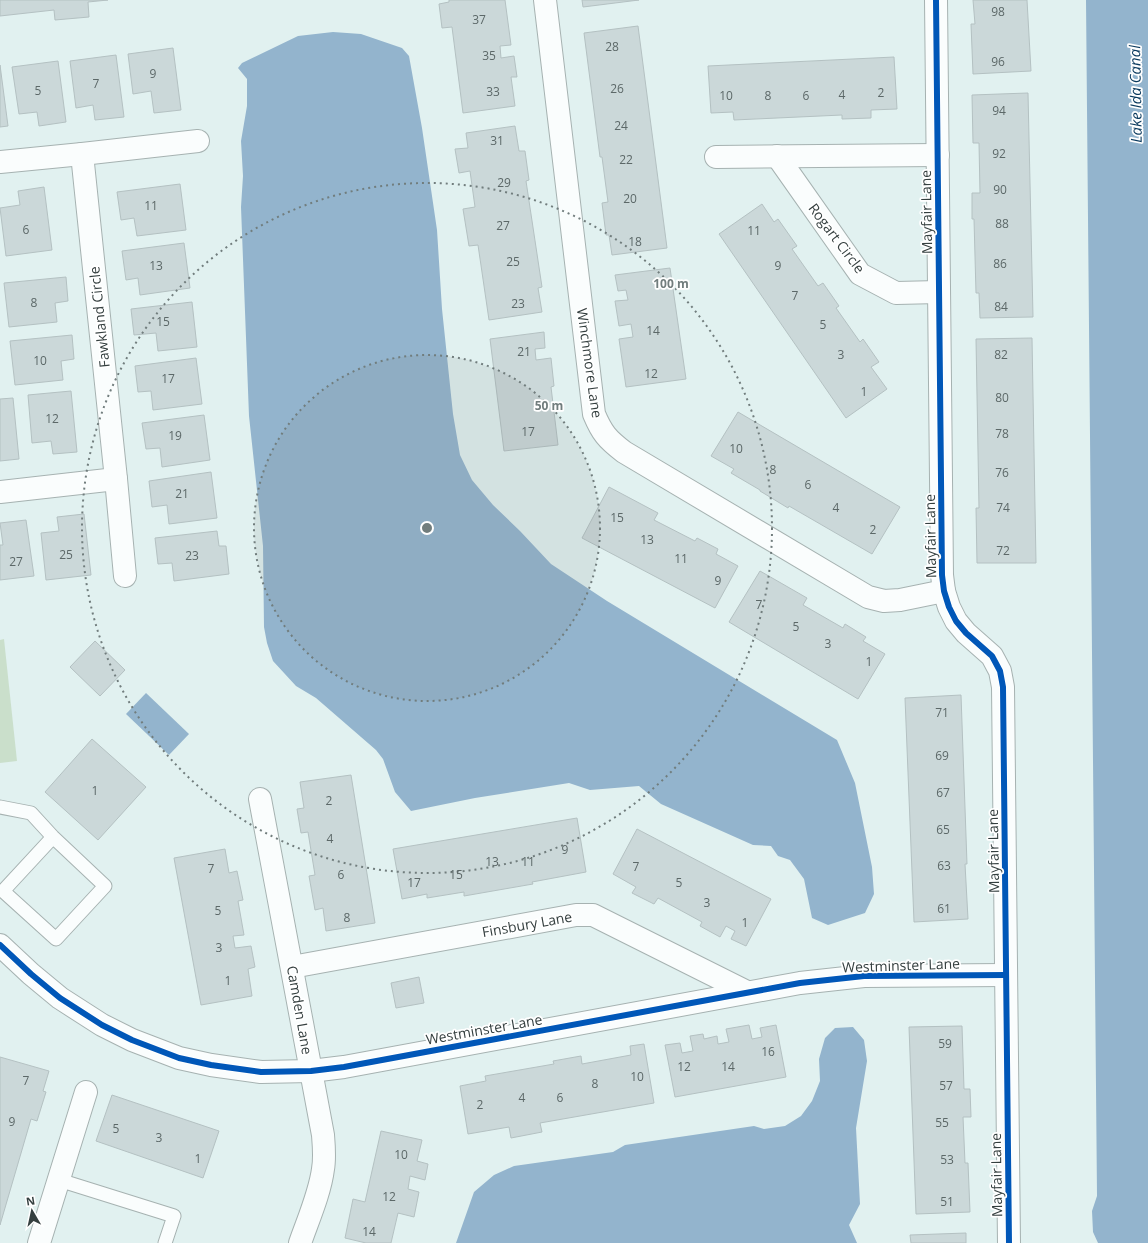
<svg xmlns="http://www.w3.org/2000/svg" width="1148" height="1243" font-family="'Open Sans',sans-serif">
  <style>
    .green { fill: #cadfcb }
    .water { fill: #93b4cd }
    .building { fill: #cbd8d9; stroke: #b4c1c2 }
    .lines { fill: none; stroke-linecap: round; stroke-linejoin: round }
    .service-casing { stroke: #a6b2b1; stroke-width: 15 }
    .minor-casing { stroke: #a6b2b1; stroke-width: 24 }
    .service { stroke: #fafdfd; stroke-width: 13 }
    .minor { stroke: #fafdfd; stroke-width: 22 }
    .cycleway-casing { stroke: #fff; stroke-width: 8 }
    .cycleway { stroke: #0057b8; stroke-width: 6 }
    .ring { fill: none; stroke: #717d7d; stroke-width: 2; stroke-dasharray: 2 4 }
    .labels { text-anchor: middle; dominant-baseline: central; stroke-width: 3.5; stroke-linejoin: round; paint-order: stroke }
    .number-label { font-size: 12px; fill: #5c6868 }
    .street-label { font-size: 14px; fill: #343f3f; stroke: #fff }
    .water-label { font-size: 15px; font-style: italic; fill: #09395d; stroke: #fff }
    .centre { fill: #717d7d; stroke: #fff; stroke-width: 2 }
    .ring-label { font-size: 12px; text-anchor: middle; font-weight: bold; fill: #717d7d; stroke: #fff; stroke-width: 3.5; stroke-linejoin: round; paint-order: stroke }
  </style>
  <rect width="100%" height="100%" fill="#e1f1f0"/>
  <path class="green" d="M4,639L17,761L0,763V640Z"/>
  <g class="water">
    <path d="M1086,0H1148V1243H1098L1093,1232L1092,1211L1097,1196Z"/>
    <path d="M333,32L361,34L402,48L409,56L422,128L437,230L442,309L453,414L460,455L472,480L493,505L520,531L551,564L607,601L837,740L855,783L872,867L874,894L865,913L828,925L812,918L804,879L790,860L778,856L771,846L753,845L661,804L639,786L590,790L569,783L475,798L411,811L395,792L383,759L376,750L316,698L296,686L273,661L267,643L264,627L263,546L249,416L241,207L243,176L241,141L247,106V79L238,68L242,63L298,36Z"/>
    <path d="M146,693L189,734L169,755L126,714Z"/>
    <path d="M853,1027L864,1040L867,1061L856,1128L860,1204L849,1225L857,1243H456L474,1192L494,1175L514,1166L613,1152L625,1145L754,1126L764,1129L785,1126L801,1116L812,1101L820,1081L819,1059L825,1038L835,1028Z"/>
  </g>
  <g class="building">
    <path d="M0,0H108L88,2L89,17L55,20L54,10L0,16Z"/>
    <path d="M449,0H505L511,45L500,46L501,58L514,56L517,77H511L515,106L463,113L452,27L442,28L439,4L449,2Z"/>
    <path d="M582,0H639L583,7Z"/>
    <path d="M973,0H1027L1031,71L973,74L971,24H975Z"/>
    <path d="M638,26L667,248L612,255L609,235H606L602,203L608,202L602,157H600L584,33Z"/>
    <path d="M173,48L181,110L154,113L151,91L133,94L128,54Z"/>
    <path d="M116,55L124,117L95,120L93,105L76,108L70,61Z"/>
    <path d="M894,57L897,109L871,110V118L842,119V115L734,120L733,112L711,113L708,66Z"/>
    <path d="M58,61L66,122L39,126L37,112L19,114L12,67Z"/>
    <path d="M0,65L8,126L0,127Z"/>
    <path d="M1028,93L1033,317L980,318L979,293H976L974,219H972V193H980L979,143H973L972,95Z"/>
    <path d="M515,126L519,151H525L529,180L526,181L542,287L538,288L542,312L489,320L478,245L469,246L463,209L475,207L470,171L459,173L455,149L468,148L466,133Z"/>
    <path d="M180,184L186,230L137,236L134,218L121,220L117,192Z"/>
    <path d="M44,187L52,250L6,256L0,208L20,205L18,191Z"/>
    <path d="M762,204L774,222L778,219L797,246L792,249L818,286L823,283L839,306L836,308L860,342L863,339L879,362L871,367L887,389L846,418L719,234Z"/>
    <path d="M184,243L190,288L140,295L138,278L126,280L122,251Z"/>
    <path d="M670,268L686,379L626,387L619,339L633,337L631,324L619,326L615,301L628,300L626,290L618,291L615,275Z"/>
    <path d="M66,277L68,301L55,303L57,322L9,327L4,283Z"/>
    <path d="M192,302L197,347L158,351L156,333L134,335L131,309Z"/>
    <path d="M544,332L545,348L535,349L536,360L551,358L554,386L551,387L558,445L504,451L490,339Z"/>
    <path d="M72,335L74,359L61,361L63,380L15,385L10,341Z"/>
    <path d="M1032,338L1036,563H977L976,508H979L976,339Z"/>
    <path d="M196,358L202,404L153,410L151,391L138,392L135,366Z"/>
    <path d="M71,391L77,452L53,454L51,441L32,443L28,395Z"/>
    <path d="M13,398L19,459L0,461V399Z"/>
    <path d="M738,412L900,507L872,554L789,506L788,508L760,491V490L731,473L734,469L711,456Z"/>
    <path d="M204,415L210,460L162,467L160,448L146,449L142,423Z"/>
    <path d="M211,472L217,518L169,524L167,505L152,507L149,481Z"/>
    <path d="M609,487L658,513L654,520L695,541L697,538L718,549L716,554L738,566L715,608L582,538Z"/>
    <path d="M84,514L91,575L46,580L41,533L59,531L57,517Z"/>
    <path d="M26,520L34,576L0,580V545H3L0,523Z"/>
    <path d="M217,531L219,546H226L229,574L174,581L172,563L158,564L155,538Z"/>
    <path d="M760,571L807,598L803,605L843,628L845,624L866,637L863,641L885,654L858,699L729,622Z"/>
    <path d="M95,641L125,670L100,696L70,667Z"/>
    <path d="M961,695L967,864H965L968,919L914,922L905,698Z"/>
    <path d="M92,739L146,787L98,840L45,792Z"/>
    <path d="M351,775L375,923L326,931L323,908L315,910L309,876L315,875L308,832L301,833L297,809L304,808L300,782Z"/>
    <path d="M577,818L586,872L532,882L533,884L464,896V892L427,898V894L402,899L393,849Z"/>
    <path d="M637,829L771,899L746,946L731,939L735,931L726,926L720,937L700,926L702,922L658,898L654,904L632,893L636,887L613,874Z"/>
    <path d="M225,849L229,873L237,871L243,900L238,901L244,935L233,936L235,948L251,946L255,967L248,969L252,996L201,1005L174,858Z"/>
    <path d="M419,977L424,1003L396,1008L391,983Z"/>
    <path d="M749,1025L752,1039L762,1037L760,1028L776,1025L786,1077L675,1097L665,1045L680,1043L682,1053L693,1051L690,1036L703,1034L704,1039L717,1036L718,1044L729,1042L726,1029Z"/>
    <path d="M962,1026L964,1089H970L971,1117H963L965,1163H968L970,1212L916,1214L909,1027Z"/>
    <path d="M644,1044L654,1103L540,1123L542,1132L511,1138L509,1127L468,1134L460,1086L486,1081L485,1076L554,1064L553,1061L581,1056L582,1064L631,1055L630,1046Z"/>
    <path d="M0,1057L49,1071L43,1091L46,1092L37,1121L31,1119L0,1225Z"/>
    <path d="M112,1095L219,1131L203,1178L96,1141Z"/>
    <path d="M381,1131L422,1140L417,1161L428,1164L425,1180L410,1176L408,1189L419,1192L414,1217L398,1213L391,1243H366L345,1238L353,1199L365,1202Z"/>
    <path d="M966,1233V1243H911L910,1235Z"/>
  </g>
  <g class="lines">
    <g class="service-casing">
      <g id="service">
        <path d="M0,807L31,813L53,837L105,886L56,939L3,891L53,837"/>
        <path d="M59,1180L174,1216L165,1243"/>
      </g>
    </g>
    <g class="minor-casing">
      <g id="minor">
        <path d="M545,0L594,414C602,433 607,439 624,452L868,597L884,601L900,600L944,591"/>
        <path d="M936,0L942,575L944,591L949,607L956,621L966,633L992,656L1000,671L1003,687L1009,1243"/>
        <path d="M82,154L116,479L125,576"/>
        <path d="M777,156L860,274L896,293L939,292"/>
        <path d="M716,157L938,155"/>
        <path d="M0,162L82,154L198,141"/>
        <path d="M0,492L116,479"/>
        <path d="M260,799L323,1135C324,1147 325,1158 323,1169C320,1193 308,1220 300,1243"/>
        <path d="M0,945L31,974L60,998L102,1025L132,1040L179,1058L211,1065L261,1072L311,1071L344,1067L800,983L864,976L1006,975"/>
        <path d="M292,967L576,915H593L747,992"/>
        <path d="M39,1243L86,1092"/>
      </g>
    </g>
    <use href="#service" class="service"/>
    <use href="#minor" class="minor"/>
    <g class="cycleway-casing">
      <g id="cycleway">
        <path d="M936,0L942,575L944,591L949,607L956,621L966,633L992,656L1000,671L1003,687L1009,1243"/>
        <path d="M0,945L31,974L60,998L102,1025L132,1040L179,1058L211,1065L261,1072L311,1071L344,1067L800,983L864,976L1006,975"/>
      </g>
    </g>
    <use href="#cycleway" class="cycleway"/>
  </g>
  <circle cx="427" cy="528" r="173" fill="#717d7d" fill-opacity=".12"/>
  <g class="ring">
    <circle cx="427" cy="528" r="173"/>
    <circle cx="427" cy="528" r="345"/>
  </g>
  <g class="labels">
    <g class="number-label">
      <text x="998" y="11">98</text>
      <text x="479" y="19">37</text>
      <text x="612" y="46">28</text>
      <text x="489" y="55">35</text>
      <text x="998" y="61">96</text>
      <text x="153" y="73">9</text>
      <text x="96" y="83">7</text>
      <text x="617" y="88">26</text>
      <text x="38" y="90">5</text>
      <text x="493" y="91">33</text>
      <text x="881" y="92">2</text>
      <text x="842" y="94">4</text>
      <text x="726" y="95">10</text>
      <text x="768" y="95">8</text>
      <text x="806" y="95">6</text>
      <text x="999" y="110">94</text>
      <text x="621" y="125">24</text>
      <text x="497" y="140">31</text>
      <text x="999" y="153">92</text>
      <text x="626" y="159">22</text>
      <text x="504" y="182">29</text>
      <text x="1000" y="189">90</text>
      <text x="630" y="198">20</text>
      <text x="151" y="205">11</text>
      <text x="1002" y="223">88</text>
      <text x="503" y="225">27</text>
      <text x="26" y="229">6</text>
      <text x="754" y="230">11</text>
      <text x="635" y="241">18</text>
      <text x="513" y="261">25</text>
      <text x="1000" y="263">86</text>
      <text x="156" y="265">13</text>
      <text x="778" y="265">9</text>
      <text x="795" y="295">7</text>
      <text x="34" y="302">8</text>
      <text x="518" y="303">23</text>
      <text x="1001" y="306">84</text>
      <text x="163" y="321">15</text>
      <text x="823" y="324">5</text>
      <text x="653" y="330">14</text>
      <text x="524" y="351">21</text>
      <text x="841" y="354">3</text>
      <text x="1001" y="354">82</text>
      <text x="40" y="360">10</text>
      <text x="651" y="373">12</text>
      <text x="168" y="378">17</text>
      <text x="864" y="391">1</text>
      <text x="1002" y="397">80</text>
      <text x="52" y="418">12</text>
      <text x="528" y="431">17</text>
      <text x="1002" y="433">78</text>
      <text x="175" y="435">19</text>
      <text x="736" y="448">10</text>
      <text x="773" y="469">8</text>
      <text x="1002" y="472">76</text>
      <text x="808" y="484">6</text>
      <text x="182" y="493">21</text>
      <text x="836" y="507">4</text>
      <text x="1003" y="507">74</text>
      <text x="617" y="517">15</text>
      <text x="873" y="529">2</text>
      <text x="647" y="539">13</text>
      <text x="1003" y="550">72</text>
      <text x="66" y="554">25</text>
      <text x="192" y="555">23</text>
      <text x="681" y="558">11</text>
      <text x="16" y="561">27</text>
      <text x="718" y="580">9</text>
      <text x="759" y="604">7</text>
      <text x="796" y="626">5</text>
      <text x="828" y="643">3</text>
      <text x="869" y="661">1</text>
      <text x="942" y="712">71</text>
      <text x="942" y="755">69</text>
      <text x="95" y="790">1</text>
      <text x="943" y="792">67</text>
      <text x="329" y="800">2</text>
      <text x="943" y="829">65</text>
      <text x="330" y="838">4</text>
      <text x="565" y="849">9</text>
      <text x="492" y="861">13</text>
      <text x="528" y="861">11</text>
      <text x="944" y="865">63</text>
      <text x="636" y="866">7</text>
      <text x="211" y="868">7</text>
      <text x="341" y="874">6</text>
      <text x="456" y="874">15</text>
      <text x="414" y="882">17</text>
      <text x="679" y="882">5</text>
      <text x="707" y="902">3</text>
      <text x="944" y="908">61</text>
      <text x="218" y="910">5</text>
      <text x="347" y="917">8</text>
      <text x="745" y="922">1</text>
      <text x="219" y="947">3</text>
      <text x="228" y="980">1</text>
      <text x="945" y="1043">59</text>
      <text x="768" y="1051">16</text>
      <text x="684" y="1066">12</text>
      <text x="728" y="1066">14</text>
      <text x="637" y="1076">10</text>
      <text x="26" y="1080">7</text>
      <text x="595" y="1083">8</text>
      <text x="946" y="1085">57</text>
      <text x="522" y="1097">4</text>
      <text x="560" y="1097">6</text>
      <text x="480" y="1104">2</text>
      <text x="12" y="1121">9</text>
      <text x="942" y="1122">55</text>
      <text x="116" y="1128">5</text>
      <text x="159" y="1137">3</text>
      <text x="401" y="1154">10</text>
      <text x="198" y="1158">1</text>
      <text x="947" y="1159">53</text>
      <text x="389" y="1196">12</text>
      <text x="947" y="1201">51</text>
      <text x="369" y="1231">14</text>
    </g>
    <g class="street-label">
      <text transform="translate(926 212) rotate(-91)">Mayfair Lane</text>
      <text transform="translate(837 238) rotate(53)">Rogart Circle</text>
      <text transform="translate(99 317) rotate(-96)">Fawkland Circle</text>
      <text transform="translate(590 363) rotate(82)">Winchmore Lane</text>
      <text transform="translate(930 536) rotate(-91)">Mayfair Lane</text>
      <text transform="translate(993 851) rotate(-91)">Mayfair Lane</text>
      <text transform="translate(527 924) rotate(-10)">Finsbury Lane</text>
      <text transform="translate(901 965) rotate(-2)">Westminster Lane</text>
      <text transform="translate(300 1010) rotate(80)">Camden Lane</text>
      <text transform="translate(484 1029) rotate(-10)">Westminster Lane</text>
      <text transform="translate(996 1175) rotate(-91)">Mayfair Lane</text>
    </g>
    <g class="water-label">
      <text transform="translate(1135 94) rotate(-91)">Lake Ida Canal</text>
    </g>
  </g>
  <circle cx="427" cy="528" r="6" class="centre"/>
  <g class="ring-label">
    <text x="671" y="288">100 m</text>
    <text x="549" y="410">50 m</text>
  </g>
  <g transform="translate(32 1211) rotate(351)" stroke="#ffffff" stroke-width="3" paint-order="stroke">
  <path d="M0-3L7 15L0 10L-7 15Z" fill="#343f3f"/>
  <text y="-6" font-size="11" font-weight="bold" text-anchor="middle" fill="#343f3f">N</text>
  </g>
</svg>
